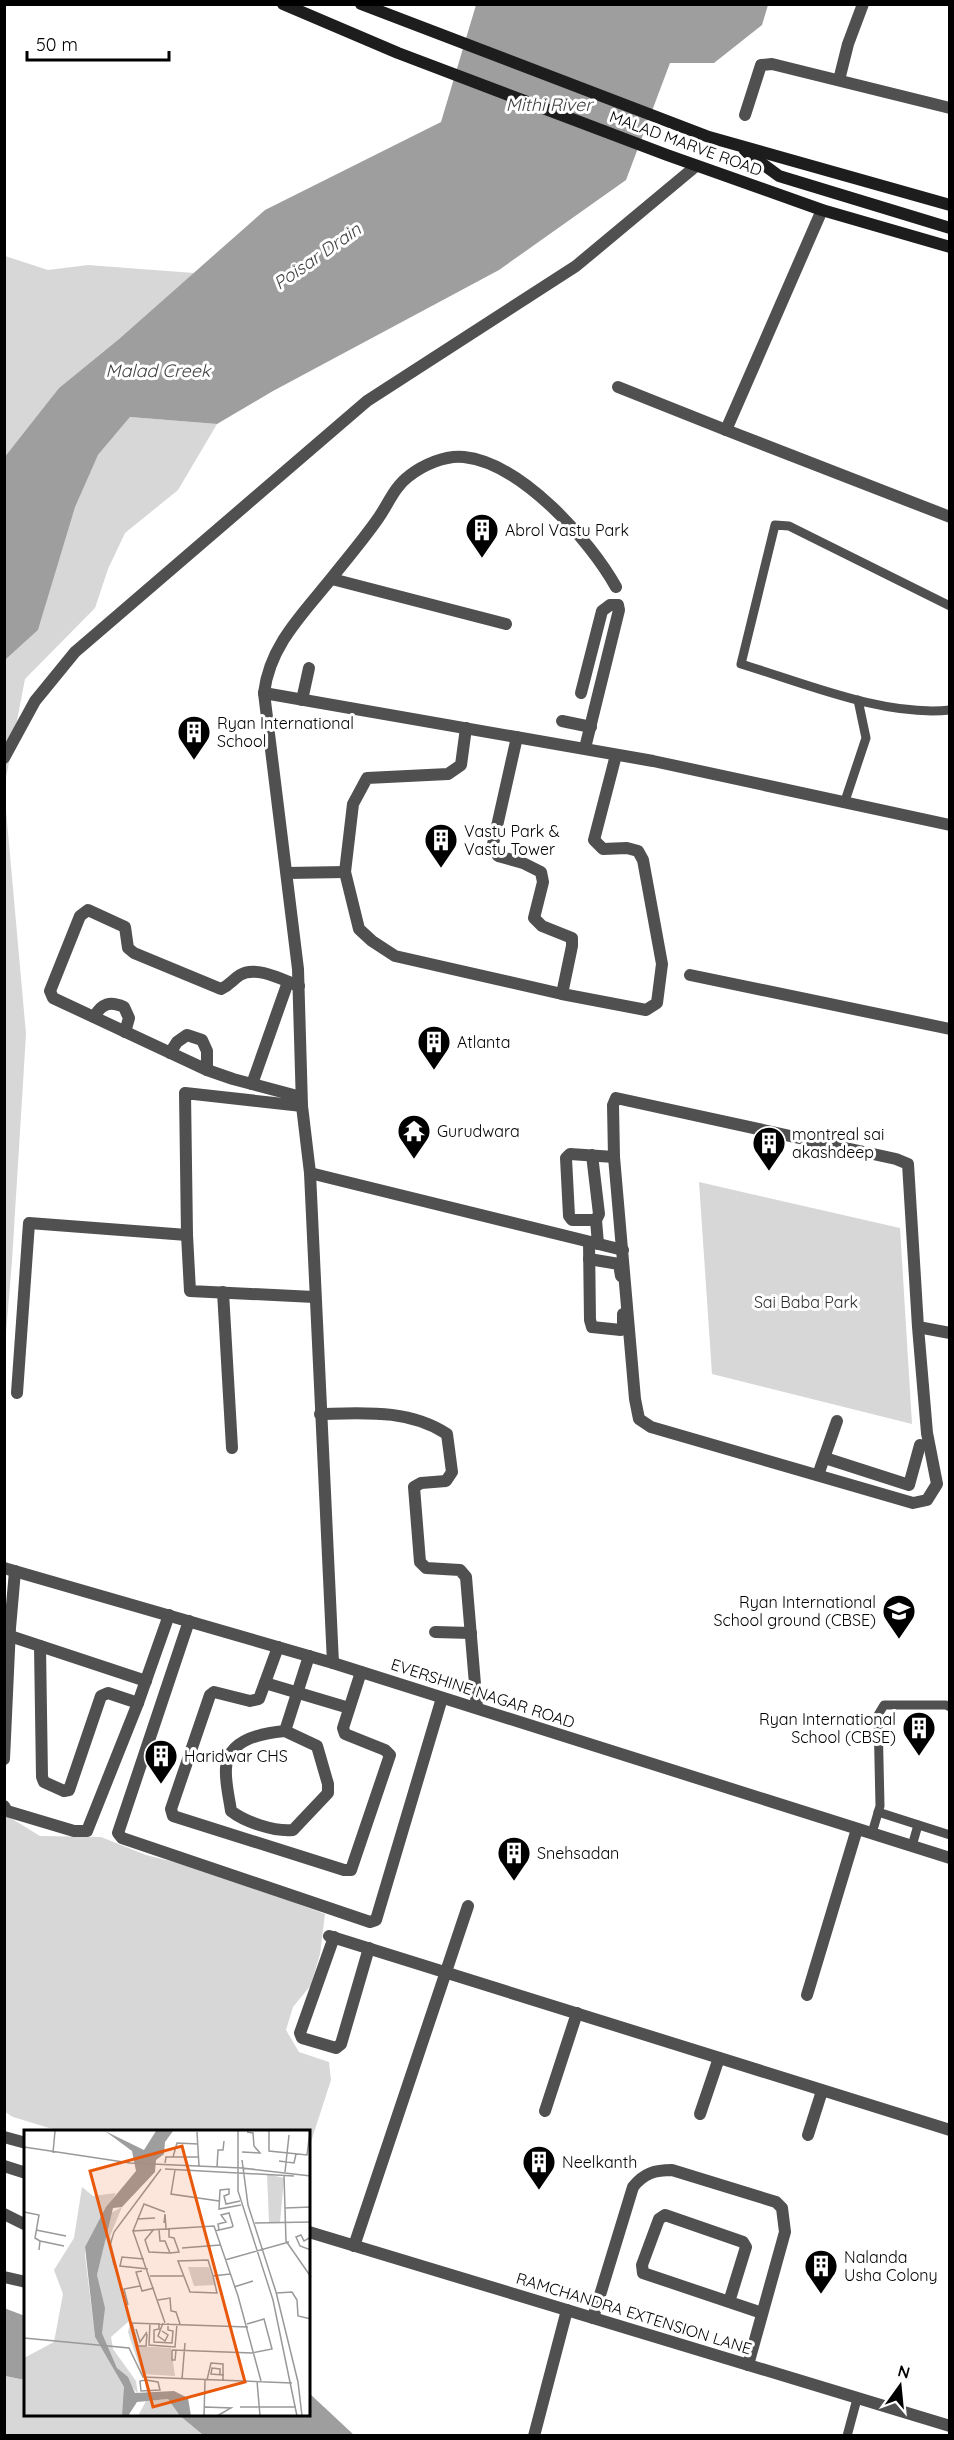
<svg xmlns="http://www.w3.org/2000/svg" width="954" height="2440" font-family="Quicksand,sans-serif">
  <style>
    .green { fill: #d7d7d7 }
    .water { fill: #9e9e9e }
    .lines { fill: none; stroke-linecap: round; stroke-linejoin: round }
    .service { stroke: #505050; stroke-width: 9 }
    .minor { stroke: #505050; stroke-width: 12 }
    .secondary { stroke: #1d1d1d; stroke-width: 12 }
    .labels { text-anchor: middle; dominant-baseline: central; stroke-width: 6; stroke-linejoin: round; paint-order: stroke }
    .street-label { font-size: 16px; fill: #000; stroke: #fff }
    .poi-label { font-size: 16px; fill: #000; stroke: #fff; text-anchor: start }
    .park-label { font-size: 16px; fill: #2e2e2e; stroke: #fff }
    .water-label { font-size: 18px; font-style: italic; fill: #3f3f3f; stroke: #fff }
    .inset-road { fill: none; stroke: #999; stroke-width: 1.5 }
    .view { fill: #e8590c; fill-opacity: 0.15; stroke: #e8590c; stroke-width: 3 }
    .inset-edge { fill: none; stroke: #000; stroke-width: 3 }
  </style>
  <rect width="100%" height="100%" fill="#fff"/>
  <g class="green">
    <path d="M5,256L48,270L88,265L194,273L119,339L59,388L5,458Z"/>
    <path d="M130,417L217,424L178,490L125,533L108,569L95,608L25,679L5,783V660L38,630L74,507L98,455Z"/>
    <path d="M5,799L26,1034L12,1261L5,1345Z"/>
    <path d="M699,1182L900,1228L912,1424L712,1374Z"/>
    <path d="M4,1814L40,1836L101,1837L146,1855L203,1869L325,1914L320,1954L311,1985L293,2007L286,2030L299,2052L329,2062L331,2080L309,2148V2131H59L13,2117L5,2112Z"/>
    <path d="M4,2376L25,2380L26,2414L179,2415L203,2435H5Z"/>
  </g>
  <g class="water">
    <path d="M476,5H768L762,25L714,63H670L626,180L499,270L273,391L217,424L130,417L98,455L75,507L38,630L5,660L4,458L59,388L119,339L265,210L441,122Z"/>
    <path d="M4,2308L25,2316V2380L5,2376Z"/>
    <path d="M309,2393L354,2435H203L179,2415L309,2414Z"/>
  </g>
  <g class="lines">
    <g class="service">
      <path d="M950,606L789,526L775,525L741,664C804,683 884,717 950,710"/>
      <path d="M845,801L866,738L858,700"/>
      <path d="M878,1812L950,1835"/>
      <path d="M872,1833L880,1806L878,1715L884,1705H946L950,1707"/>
      <path d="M912,1846L918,1825"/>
      <path d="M847,2436L857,2399"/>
    </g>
    <g class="minor">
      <path d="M839,80L848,44L863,4"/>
      <path d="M745,115L761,65L772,64L950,108"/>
      <path d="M822,210L726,430L950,517"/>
      <path d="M618,387L726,430"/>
      <path d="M332,579L506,624"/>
      <path d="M264,693C270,642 308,609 338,570C351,554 365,537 377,520C388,505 394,487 409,476C423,465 445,455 464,457C521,463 590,540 616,587"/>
      <path d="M581,693L602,611L610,605H618L619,610L585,748"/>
      <path d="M302,700L309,668"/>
      <path d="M562,721L591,727"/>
      <path d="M466,728L461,765L448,774L367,778L353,804L345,872L359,929L372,941L395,956L562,994"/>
      <path d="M517,737L493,844L498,856L523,863L541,872L543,882L534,918L542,926L572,938V946L562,994L646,1010L657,1003L662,964L643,860L638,851L627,848L603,849L594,840L616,755"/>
      <path d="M4,758L35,701L75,652L96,634L367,401L576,266L696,166"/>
      <path d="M287,873L345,872"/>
      <path d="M690,975L950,1029"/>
      <path d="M299,986C283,980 256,965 240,975C232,980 230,985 221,989L134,953L128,948L125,927L88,910L80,916L50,991L53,998L207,1070L233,1079L301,1097"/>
      <path d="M94,1017C102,1003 110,1001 124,1007L129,1018L125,1032"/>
      <path d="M170,1053L177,1042L187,1035L202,1040L207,1051V1070"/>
      <path d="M252,1084L288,982"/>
      <path d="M302,1106L185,1093L187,1235L190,1291L314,1297"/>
      <path d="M592,1155L599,1214L596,1220H572L569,1216L566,1158L570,1154L614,1157"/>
      <path d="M310,1173L623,1250"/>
      <path d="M596,1220L598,1244"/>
      <path d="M589,1242L590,1320L592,1327L621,1330L623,1328V1314"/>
      <path d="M589,1259L619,1264L621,1276"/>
      <path d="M223,1292L232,1448"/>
      <path d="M918,1327L908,1164L896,1159L616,1098L613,1105L614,1157L635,1399L639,1419L651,1427L913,1503L927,1500L937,1484L927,1433L918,1327L950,1333"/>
      <path d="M17,1393L29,1223L187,1235"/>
      <path d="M320,1414C364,1413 409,1409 447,1434L452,1472L446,1481L421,1483L414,1487L420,1562L426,1568L460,1570L466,1577L477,1708"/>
      <path d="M825,1458L909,1485L920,1445"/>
      <path d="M818,1475L837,1421"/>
      <path d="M4,1568L333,1663L950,1858"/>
      <path d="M189,1621L118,1833L122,1838L370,1922L376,1920L442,1698"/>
      <path d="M435,1632L471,1633"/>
      <path d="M10,1636L146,1681"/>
      <path d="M40,1646L42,1777L44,1782L64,1791L69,1790L101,1696L108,1693L138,1703"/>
      <path d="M278,1647L259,1699L250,1701L214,1692L210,1695L171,1809L173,1816L344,1870H351L390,1755L385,1750L345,1734L343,1728L361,1672"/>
      <path d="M333,1663L310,1173L302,1106L298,969L264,693L653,761L950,825"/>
      <path d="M265,1683L349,1708"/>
      <path d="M285,1731L317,1746L328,1784V1793L293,1830C275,1832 245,1822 231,1811C229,1797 225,1782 226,1768C228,1739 262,1733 285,1731L309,1656"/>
      <path d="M4,1759L10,1628L15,1571"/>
      <path d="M4,1806L7,1811L74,1831H87L138,1703L169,1615"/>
      <path d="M329,1936L950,2130"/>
      <path d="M334,1937L300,2033L302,2038L336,2048L341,2044L369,1948"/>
      <path d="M807,1995L857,1829"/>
      <path d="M545,2111L577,2013"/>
      <path d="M700,2114L719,2058"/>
      <path d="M808,2135L822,2091"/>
      <path d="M4,2137L26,2143"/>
      <path d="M4,2166L26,2173"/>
      <path d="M4,2214L26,2225"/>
      <path d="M309,2232L950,2426"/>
      <path d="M354,2246L468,1906"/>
      <path d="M4,2277L26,2282"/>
      <path d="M729,2302L746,2247L743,2242L665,2215L659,2219L642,2265L643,2273L762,2313"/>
      <path d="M593,2318L633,2187C644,2173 655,2170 672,2170L776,2202L782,2208L785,2232L748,2365"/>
      <path d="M534,2436L567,2310"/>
    </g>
    <g class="secondary">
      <path d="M283,4L398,53L667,155L822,210L950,247"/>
      <path d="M361,4L709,137L950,205"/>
      <path d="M745,151L779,176L950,228"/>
    </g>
  </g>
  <defs>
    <g id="building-pin" transform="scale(1.725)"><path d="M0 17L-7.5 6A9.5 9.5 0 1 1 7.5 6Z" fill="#000" stroke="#fff"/><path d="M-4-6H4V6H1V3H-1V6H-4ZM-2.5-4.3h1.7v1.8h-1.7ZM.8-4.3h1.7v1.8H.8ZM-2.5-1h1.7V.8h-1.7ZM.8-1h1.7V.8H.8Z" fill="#fff"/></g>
    <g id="temple-pin" transform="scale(1.725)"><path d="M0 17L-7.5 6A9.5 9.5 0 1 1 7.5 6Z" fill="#000" stroke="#fff"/><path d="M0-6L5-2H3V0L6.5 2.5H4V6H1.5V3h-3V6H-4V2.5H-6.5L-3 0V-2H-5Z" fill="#fff"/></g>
    <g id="school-pin" transform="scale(1.725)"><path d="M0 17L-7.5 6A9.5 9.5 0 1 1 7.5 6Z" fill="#000" stroke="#fff"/><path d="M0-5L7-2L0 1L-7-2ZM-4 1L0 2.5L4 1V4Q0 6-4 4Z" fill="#fff"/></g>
  </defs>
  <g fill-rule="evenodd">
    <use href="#building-pin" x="482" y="530"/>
    <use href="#building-pin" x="194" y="732"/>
    <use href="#building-pin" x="441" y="840"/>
    <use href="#building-pin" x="434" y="1042"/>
    <use href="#temple-pin" x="414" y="1131"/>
    <use href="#building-pin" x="769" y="1143"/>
    <use href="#school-pin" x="899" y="1611"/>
    <use href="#building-pin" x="919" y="1728"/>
    <use href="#building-pin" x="161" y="1756"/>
    <use href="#building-pin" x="514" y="1853"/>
    <use href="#building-pin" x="539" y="2162"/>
    <use href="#building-pin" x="821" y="2266"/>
  </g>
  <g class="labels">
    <g class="street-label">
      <text transform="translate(686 143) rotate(20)">MALAD MARVE ROAD</text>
      <text transform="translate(483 1693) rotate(18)">EVERSHINE NAGAR ROAD</text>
      <text transform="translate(634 2313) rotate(17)">RAMCHANDRA EXTENSION LANE</text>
    </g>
    <g class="poi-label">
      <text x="505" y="530">Abrol Vastu Park</text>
      <text x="217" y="723">Ryan International<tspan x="217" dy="18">School</tspan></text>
      <text x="464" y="831">Vastu Park &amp;<tspan x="464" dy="18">Vastu Tower</tspan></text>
      <text x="457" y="1042">Atlanta</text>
      <text x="437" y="1131">Gurudwara</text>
      <text x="792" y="1134">montreal sai<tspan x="792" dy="18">akashdeep</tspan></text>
      <text x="876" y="1602" text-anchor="end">Ryan International<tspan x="876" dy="18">School ground (CBSE)</tspan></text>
      <text x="896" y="1719" text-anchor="end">Ryan International<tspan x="896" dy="18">School (CBSE)</tspan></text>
      <text x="184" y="1756">Haridwar CHS</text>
      <text x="537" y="1853">Snehsadan</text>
      <text x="562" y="2162">Neelkanth</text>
      <text x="844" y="2257">Nalanda<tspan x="844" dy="18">Usha Colony</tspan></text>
    </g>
    <g class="park-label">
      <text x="806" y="1302">Sai Baba Park</text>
    </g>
    <g class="water-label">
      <text x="549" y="104">Mithi River</text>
      <text transform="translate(317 256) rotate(-35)">Poisar Drain</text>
      <text x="158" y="370">Malad Creek</text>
    </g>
  </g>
  <g transform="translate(24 2130)">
    <rect width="286" height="286" fill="#fff"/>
    <path d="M243,44L260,48L256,93H245ZM58,57L69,66L92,63L61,117V125L71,207L100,257L102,272L98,286H0V228L30,212L39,164L30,140L50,108ZM98,77L86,106L105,191L87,207L89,219L112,251L114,264L93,238L78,203L73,145L87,83ZM164,137H185L191,155L170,156ZM106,194L113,216L147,218L151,246L118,244L104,202ZM144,269L156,286H114L122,271Z" fill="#d7d7d7"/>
    <path d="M81,1L120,20L132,1H149L141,12L140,24L132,30L131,42L98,77L89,78L73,145L81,178L78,203L93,238L104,247L111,263L150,261L164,268L167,286H156L144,269L113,272L104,286H98L100,257L71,207L61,117L82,77L112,41L108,21Z" fill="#9e9e9e"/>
    <path class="inset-road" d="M214,1V61L249,170L273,286M245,1V21L283,25L286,1M173,2L175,36M0,17L106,33L218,38L287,46M218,22L236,23L230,16L229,3L223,2M29,23L31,1M149,27L153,13L174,14M218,30L224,75L252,162L274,252L278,286M255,31L270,33L272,24M141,33L142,27H175M193,37L194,20H199L200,11M141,39L270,46M151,40L147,64L195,71M261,42L265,5M260,46L262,111L287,147M216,71L202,74L200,66L205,64V59L196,60L195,79L217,75M261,78L287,77M0,82L15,85L11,108L16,111L15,120M113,89L131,88M140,93L141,84L142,98M231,93L287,92M130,99L121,110L125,122L146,123M135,99L136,111H141L146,123L155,122L150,108L145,107V98M12,100L42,106M109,101L120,74L141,82M191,101L195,100L208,97L209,96L205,83L197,85L202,92L194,94L195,100M287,107L280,111L277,105L272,107L276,116L287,120M16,111L40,116M158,118L196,115M120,129L98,127L96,136L124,139M201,130L265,112M90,135L86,115L90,102L137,39M118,141L112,142L118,161L130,158M126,146H159M189,146L184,130L154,131L166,162L193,163L189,146L206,144M210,157L229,151M253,163L268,162L273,170L274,186L287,189M134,170L146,168L147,181L152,182L156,194M104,175L100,159L116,156M106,193L224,197M108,193L114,216H122L123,204M126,193L125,215L151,217L153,194M135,193V199L130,200V212L148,213L149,201L144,200V193M141,193L109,101L190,96L214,166L237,251M112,199L116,212L123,202M138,201L144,205L141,211L134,206L139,193M0,208L105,218L119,247L268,253M148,220L228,223L248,219L240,189L223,194M148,220V230H151L152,220M196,245V239L188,238L187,244L200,245M158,249L161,213M122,250L134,252L136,260L117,261L116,251ZM183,250L187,233L199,234V250M233,251L236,286M181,277L207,278L193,286M216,277H272M180,286L181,250"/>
    <path class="view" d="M158,16L221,252L129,277L66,41Z"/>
    <rect width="286" height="286" class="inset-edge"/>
  </g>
  <rect width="954" height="2440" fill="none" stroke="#000000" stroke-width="12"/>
  <g transform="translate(900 2386) rotate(15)" stroke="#ffffff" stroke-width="4.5" paint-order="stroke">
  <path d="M0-4.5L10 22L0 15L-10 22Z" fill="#000000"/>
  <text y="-9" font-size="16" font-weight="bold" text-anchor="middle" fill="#000000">N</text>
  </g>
  <path d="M27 51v9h142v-9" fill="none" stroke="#000000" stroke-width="3"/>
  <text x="36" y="51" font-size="18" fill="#000000" stroke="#ffffff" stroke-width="4.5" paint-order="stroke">50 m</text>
</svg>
